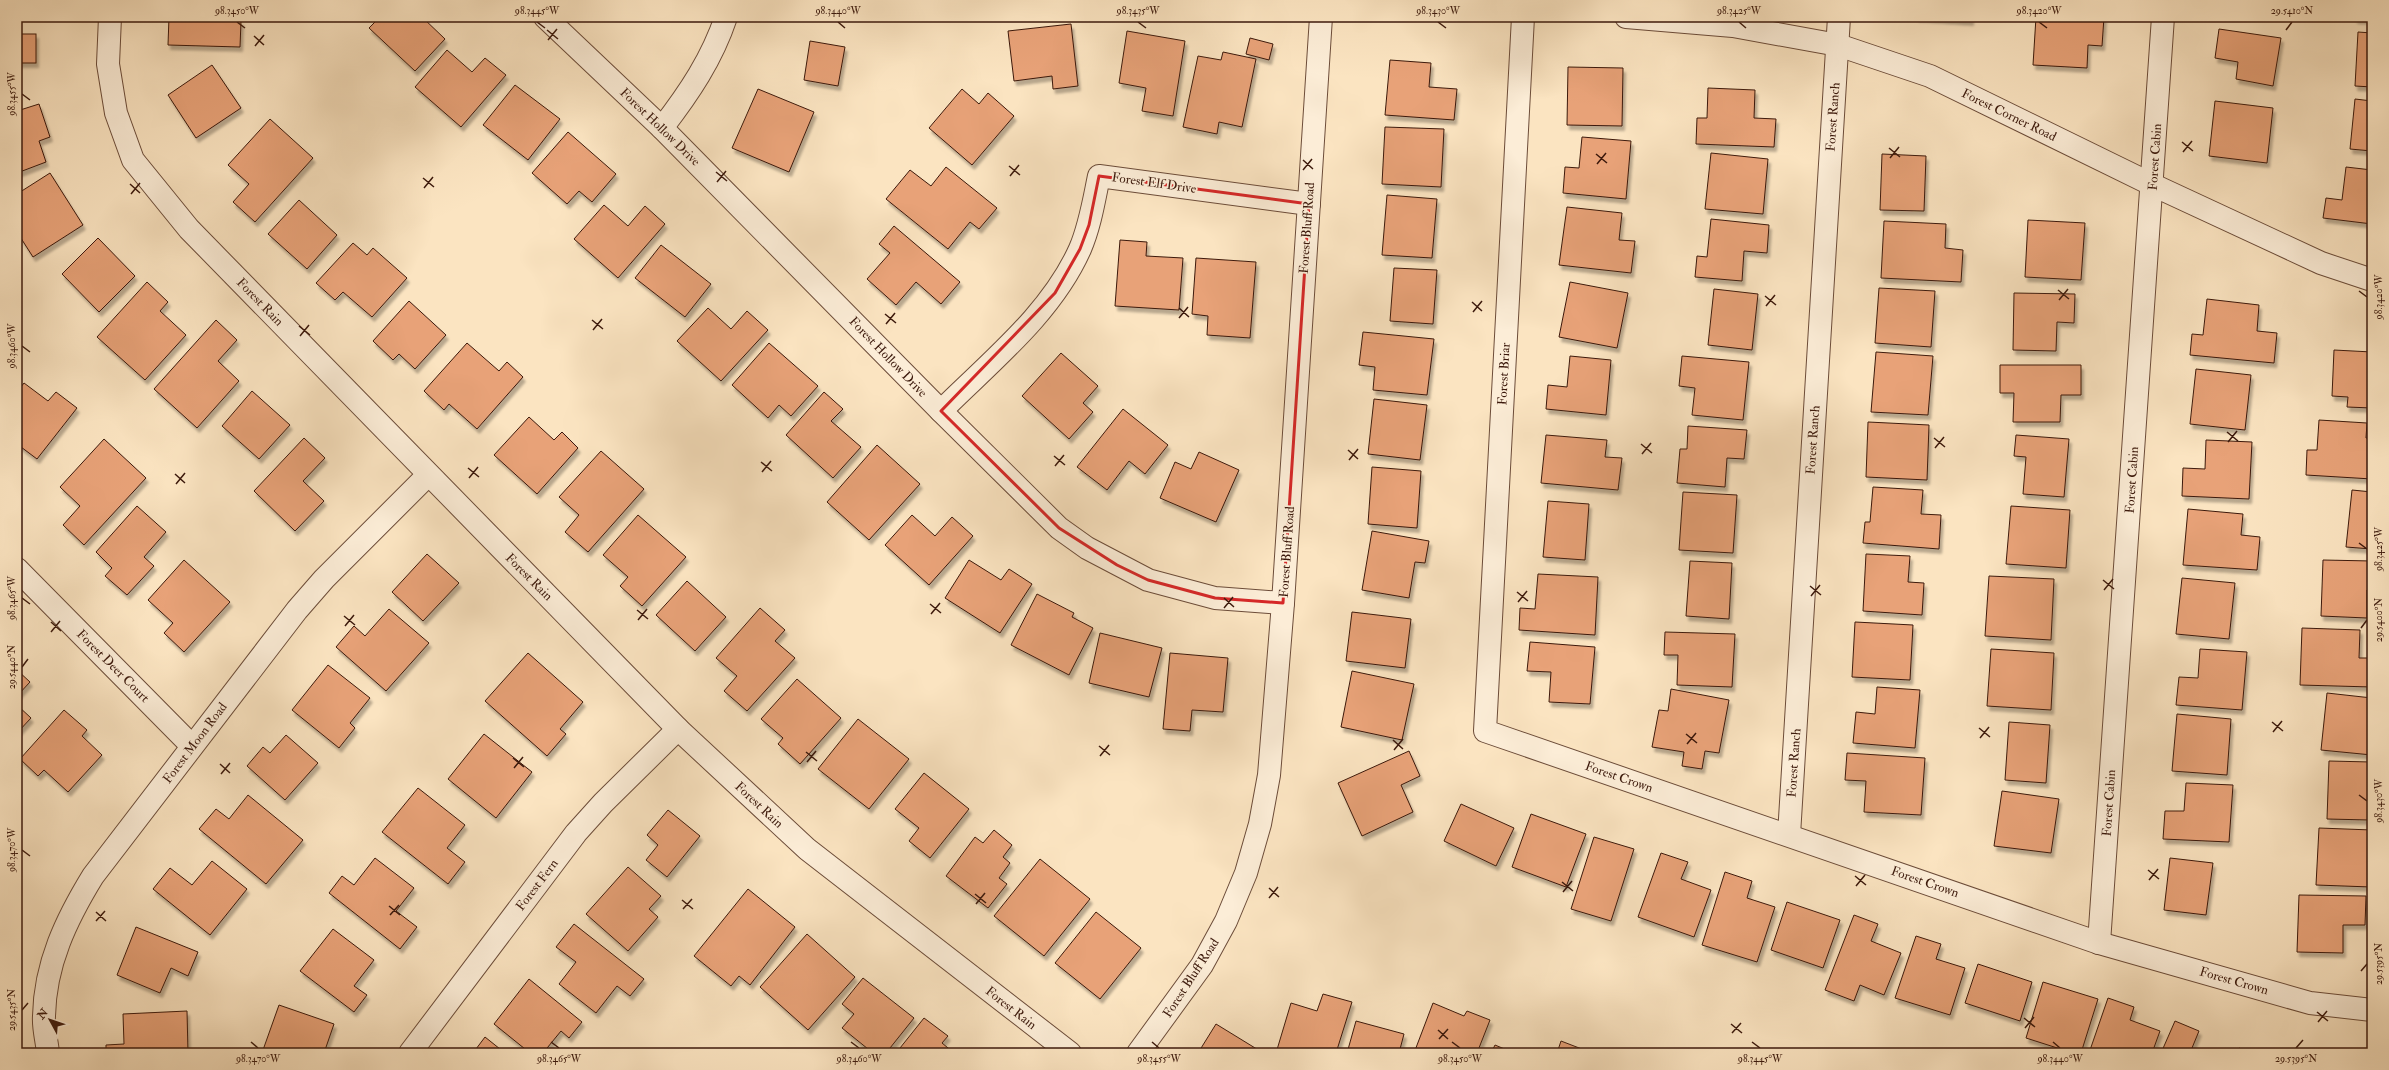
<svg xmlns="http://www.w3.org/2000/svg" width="2389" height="1070" font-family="'IM FELL Double Pica',serif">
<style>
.building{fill:#e8a278;stroke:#3c190c;filter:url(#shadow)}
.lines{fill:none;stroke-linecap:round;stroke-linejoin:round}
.minor-casing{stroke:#6c4c39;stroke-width:24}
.minor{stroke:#fcedd7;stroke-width:22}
.marked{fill:none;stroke:#d62828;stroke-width:3;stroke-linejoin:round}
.ticks{fill:none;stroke:#3c190c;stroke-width:1.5}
.labels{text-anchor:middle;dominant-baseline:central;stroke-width:3.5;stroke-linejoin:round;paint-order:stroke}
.street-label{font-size:13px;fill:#3c190c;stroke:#fcedd7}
.neatline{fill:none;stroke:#3c190c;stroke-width:1.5}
.ticks-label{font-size:10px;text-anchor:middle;fill:#3c190c}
</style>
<defs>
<filter id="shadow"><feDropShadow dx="2.5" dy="4.5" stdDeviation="1" flood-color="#0004"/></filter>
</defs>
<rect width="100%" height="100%" fill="#fbe4c1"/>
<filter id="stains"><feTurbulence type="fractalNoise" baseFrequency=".005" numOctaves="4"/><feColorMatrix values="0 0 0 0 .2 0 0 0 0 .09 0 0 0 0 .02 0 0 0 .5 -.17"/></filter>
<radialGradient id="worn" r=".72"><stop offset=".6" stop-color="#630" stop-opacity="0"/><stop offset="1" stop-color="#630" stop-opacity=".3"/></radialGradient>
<!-- building -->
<g class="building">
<polygon points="169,17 226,17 225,21 241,21 240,47 168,45"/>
<polygon points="380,17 422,17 445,39 415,71 369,28"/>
<polygon points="1916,17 1971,17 1971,21"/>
<polygon points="2036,17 2104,17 2102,46 2088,45 2087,68 2033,65"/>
<polygon points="2355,17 2372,17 2372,20 2355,19"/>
<polygon points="1071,24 1078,86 1053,89 1052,76 1014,81 1008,31"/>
<polygon points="2219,29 2281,38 2273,86 2236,79 2238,62 2215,58"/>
<polygon points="1127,31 1185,41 1173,116 1142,111 1146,88 1119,83"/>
<polygon points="2358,32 2372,33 2372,87 2355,86"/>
<rect x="17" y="34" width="19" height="29"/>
<polygon points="1250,38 1273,44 1269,60 1246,54"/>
<polygon points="810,41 845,47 838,86 804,80"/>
<polygon points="447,50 472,72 485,58 506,75 461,127 415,87"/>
<polygon points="1223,52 1256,59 1242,127 1219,122 1217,134 1183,127 1198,56 1221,60"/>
<polygon points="1390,60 1431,63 1429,87 1457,89 1454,120 1385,115"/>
<polygon points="212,65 241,108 196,138 168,95"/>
<polygon points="1568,67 1623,68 1622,126 1567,125"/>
<polygon points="515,85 560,119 528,160 483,125"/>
<polygon points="1708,88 1755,90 1754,118 1776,119 1774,147 1696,144 1697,118 1707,118"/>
<polygon points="758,89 814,112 789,172 732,148"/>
<polygon points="962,89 979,104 988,93 1014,116 972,165 929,128"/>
<polygon points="2355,99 2372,101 2372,151 2350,149"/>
<polygon points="2215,101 2273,108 2267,163 2209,156"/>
<polygon points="39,104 50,137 39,141 46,162 17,173 17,111"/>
<polygon points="270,119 313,158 255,222 233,202 249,184 228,165"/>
<polygon points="1385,127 1444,129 1441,187 1382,184"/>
<polygon points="568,132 616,174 592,202 579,191 567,204 532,173"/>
<polygon points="1582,137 1631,141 1626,199 1563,193 1565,167 1579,168"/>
<polygon points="1711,153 1768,159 1763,214 1705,209"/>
<polygon points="1882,154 1926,156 1924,211 1880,210"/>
<polygon points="946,167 997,208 979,229 970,222 948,249 886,199 910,170 931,186"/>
<polygon points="2346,167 2372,170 2372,224 2323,218 2326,198 2342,200"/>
<polygon points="50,173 83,225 33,257 17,232 17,194"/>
<polygon points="1387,195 1437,199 1432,258 1382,255"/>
<polygon points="299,200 337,235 307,269 268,234"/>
<polygon points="604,205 628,226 645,206 665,224 618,278 574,239"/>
<polygon points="1567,207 1622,213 1619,240 1635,241 1631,273 1559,265"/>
<polygon points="1711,219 1769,225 1767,253 1744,251 1742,281 1695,277 1697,256 1707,257"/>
<polygon points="2028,220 2085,223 2081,280 2025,277"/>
<polygon points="1884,221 1946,224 1945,248 1963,250 1961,282 1881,278"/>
<polygon points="894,226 960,282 941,304 916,282 896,305 867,279 890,253 879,244"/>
<polygon points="98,238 135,276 99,312 62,274"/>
<polygon points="1120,240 1147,242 1146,256 1183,258 1179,310 1115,306"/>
<polygon points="353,243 367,255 373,248 407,278 372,317 343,292 335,300 316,283"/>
<polygon points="661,245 711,284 685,317 635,278"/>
<polygon points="1196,258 1256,262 1250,338 1207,335 1208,316 1192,314"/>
<polygon points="1394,268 1437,270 1433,324 1390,321"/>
<polygon points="147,282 168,302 160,311 186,335 145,380 97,337"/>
<polygon points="1570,282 1628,293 1617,348 1559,337"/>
<polygon points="1879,288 1935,291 1931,347 1875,343"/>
<polygon points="1714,289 1758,294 1752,350 1708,345"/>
<polygon points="2014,293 2075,294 2074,323 2057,322 2056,351 2013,350"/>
<polygon points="2207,299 2259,305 2257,331 2277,333 2274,363 2190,355 2192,334 2203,335"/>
<polygon points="409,301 446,335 415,369 399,354 393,360 373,341"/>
<polygon points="708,308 731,329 747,311 768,330 721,381 677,341"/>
<polygon points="216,320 237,340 218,361 239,381 197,428 154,389"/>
<polygon points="1363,332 1434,339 1427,395 1373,390 1375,367 1359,365"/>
<polygon points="467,343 499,371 507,362 523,377 477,429 449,404 444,410 424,391"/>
<polygon points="769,343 818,386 791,416 779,405 768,418 732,385"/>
<polygon points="2334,350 2372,352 2372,408 2347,407 2348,397 2332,396"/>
<polygon points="1876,352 1933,356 1928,415 1871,412"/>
<polygon points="1061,353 1098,386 1083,403 1093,412 1069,439 1022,396"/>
<polygon points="1570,356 1611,360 1606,415 1546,409 1548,385 1567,387"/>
<polygon points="1682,356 1749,362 1743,420 1692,415 1695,388 1679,386"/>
<polygon points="2000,365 2081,365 2081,395 2061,395 2060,422 2013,422 2014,393 2000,393"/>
<polygon points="2196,369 2251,375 2245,430 2190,424"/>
<polygon points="24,383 48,401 56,392 77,408 37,459 17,444 17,392"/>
<polygon points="252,391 290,425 259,459 222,426"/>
<polygon points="824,392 843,409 831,421 861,447 833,478 786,435"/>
<polygon points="1374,399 1427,405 1420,460 1368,454"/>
<polygon points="1123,409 1168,445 1145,474 1129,461 1107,490 1077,467"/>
<polygon points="529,417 554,440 562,432 578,448 537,494 494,455"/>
<polygon points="2319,420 2367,423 2366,438 2372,438 2372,479 2306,475 2307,450 2317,450"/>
<polygon points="1868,422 1929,425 1927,480 1866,477"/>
<polygon points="1688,426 1747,430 1744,459 1727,458 1725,487 1677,483 1680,449 1687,449"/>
<polygon points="1546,435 1607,440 1605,457 1622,458 1618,490 1541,483"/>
<polygon points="2016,435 2069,439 2064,497 2023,494 2026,457 2014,456"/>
<polygon points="304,438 325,458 303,481 324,501 295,531 254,491"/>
<polygon points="104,439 146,478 84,545 63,525 80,506 60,487"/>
<polygon points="2206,440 2252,442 2249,499 2182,496 2183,468 2205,469"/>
<polygon points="877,445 920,484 869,540 827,502"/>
<polygon points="601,451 644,489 588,552 565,532 579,515 559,497"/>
<polygon points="1199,452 1239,470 1216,522 1160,498 1175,462 1191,469"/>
<polygon points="1372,467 1421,471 1417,528 1368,524"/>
<polygon points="1873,487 1923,490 1921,514 1941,515 1939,549 1863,543 1865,522 1870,522"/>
<polygon points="2352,490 2372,492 2372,549 2346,547"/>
<polygon points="1683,492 1737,495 1733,553 1679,550"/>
<polygon points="1548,501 1589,504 1585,560 1543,557"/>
<polygon points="137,506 166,532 144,557 154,566 127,595 105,576 112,568 96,552"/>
<polygon points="2011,506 2070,510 2066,568 2006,564"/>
<polygon points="2188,509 2243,514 2241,535 2260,537 2257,570 2183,565"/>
<polygon points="638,515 686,557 642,606 620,586 628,577 603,555"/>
<polygon points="912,515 935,536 952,517 973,536 929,585 885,545"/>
<polygon points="1372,531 1429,541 1425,563 1415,562 1409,598 1362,590"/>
<polygon points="427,554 459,583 423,621 392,592"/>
<polygon points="1866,554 1910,556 1908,582 1924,583 1922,615 1863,611"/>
<polygon points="184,560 230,602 184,652 164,633 173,623 148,600"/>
<polygon points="969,560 1001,580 1009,569 1032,584 1000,633 945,598"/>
<polygon points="2323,560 2372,561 2372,590 2367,590 2367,618 2321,616"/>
<polygon points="1690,561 1732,563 1729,619 1686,616"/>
<polygon points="1538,574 1598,577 1595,635 1519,630 1520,608 1535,609"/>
<polygon points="1989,576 2054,579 2051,640 1985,636"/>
<polygon points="2182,578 2235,583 2229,639 2176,634"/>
<polygon points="687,581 726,617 695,651 656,615"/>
<polygon points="1037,594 1074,613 1072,617 1093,628 1069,675 1011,645"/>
<polygon points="760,608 785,630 775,641 795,658 747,711 724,691 737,676 716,658"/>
<polygon points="389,609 429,643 386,691 336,647 354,626 365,636"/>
<polygon points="1352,612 1411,619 1405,668 1346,661"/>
<polygon points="1855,622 1913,625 1910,680 1852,677"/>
<polygon points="2302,628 2360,630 2359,658 2372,658 2372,687 2300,685"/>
<polygon points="1665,632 1735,634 1732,687 1677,685 1678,655 1664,655"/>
<polygon points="1100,633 1162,648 1149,697 1089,683"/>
<polygon points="1530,642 1595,647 1590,704 1549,702 1551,672 1527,671"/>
<polygon points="1991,649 2054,653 2051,710 1987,706"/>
<polygon points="2200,649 2247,652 2242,710 2176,705 2179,677 2198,678"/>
<polygon points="528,653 583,702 560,729 566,734 547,756 485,701"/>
<polygon points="1170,653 1228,658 1223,712 1192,710 1190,731 1163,729"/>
<polygon points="328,665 370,698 350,723 355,728 339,748 292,710"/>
<polygon points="17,670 30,682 17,696"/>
<polygon points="1352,671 1414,684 1402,740 1341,727"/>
<polygon points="797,679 841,718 800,764 778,744 783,738 761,719"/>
<polygon points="1877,687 1920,690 1915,748 1853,743 1856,712 1875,714"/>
<polygon points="1671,689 1729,700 1719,753 1705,751 1702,769 1682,766 1684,752 1652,747 1659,710 1668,711"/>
<polygon points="2327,693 2372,698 2372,755 2321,750"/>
<polygon points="17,705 31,718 17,733"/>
<polygon points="64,710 87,730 82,736 102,755 68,792 44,770 38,776 20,759"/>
<polygon points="2177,714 2231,719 2227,775 2172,771"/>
<polygon points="858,719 909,759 869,809 818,769"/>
<polygon points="2009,722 2050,725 2046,783 2005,780"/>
<polygon points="484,734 532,772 496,818 448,779"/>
<polygon points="286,735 318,763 285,800 247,766 263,747 270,753"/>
<polygon points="1409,751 1420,776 1401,785 1413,812 1362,836 1338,783"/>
<polygon points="1847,753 1925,758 1921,815 1864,812 1866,781 1845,780"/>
<polygon points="2329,761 2371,762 2370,820 2327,819"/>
<polygon points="924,773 969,809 930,858 909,841 919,828 895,809"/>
<polygon points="2186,783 2233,785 2229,842 2163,839 2165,811 2184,811"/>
<polygon points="418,788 465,825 447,848 465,862 448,884 382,832"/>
<polygon points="2002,791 2059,799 2051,853 1994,846"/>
<polygon points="248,795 303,840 266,884 199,829 216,809 229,819"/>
<polygon points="1461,804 1514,828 1496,866 1444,841"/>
<polygon points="668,810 700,836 667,877 646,860 658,845 647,835"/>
<polygon points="1531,814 1586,834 1566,887 1512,867"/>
<polygon points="2319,828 2372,830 2371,887 2316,885"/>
<polygon points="994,830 1012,845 1003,857 1010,863 999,878 1007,884 988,908 946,876 975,837 983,843"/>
<polygon points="1594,837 1634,849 1611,921 1571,909"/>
<polygon points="1661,853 1688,862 1681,879 1711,890 1694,937 1638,917"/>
<polygon points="375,858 414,888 396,911 417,927 400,949 329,893 342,876 354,885"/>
<polygon points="2170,858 2213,863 2206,915 2164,910"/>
<polygon points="1040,859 1090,899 1044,956 994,916"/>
<polygon points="212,861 247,889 210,935 153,889 170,868 192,885"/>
<polygon points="628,867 661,896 649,909 658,917 628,951 586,914"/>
<polygon points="1725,872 1752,881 1747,898 1775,907 1757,962 1702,945"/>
<polygon points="748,889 795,927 750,985 739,976 731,986 694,956"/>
<polygon points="2299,895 2366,896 2365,925 2343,925 2343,953 2297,952"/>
<polygon points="1787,902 1840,920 1823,968 1771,950"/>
<polygon points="1096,912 1141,948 1100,999 1055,963"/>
<polygon points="1854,915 1878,924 1871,941 1901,953 1884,995 1860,985 1854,1001 1825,990"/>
<polygon points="574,924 644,979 630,996 617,986 596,1013 559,984 576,962 556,947"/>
<polygon points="136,927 198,952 188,976 171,968 160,993 117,975"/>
<polygon points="333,929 374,960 354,986 367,995 354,1012 300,971"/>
<polygon points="807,934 855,977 808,1030 760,987"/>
<polygon points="1916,936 1941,944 1936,959 1965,968 1950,1015 1895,998"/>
<polygon points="1978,964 2032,982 2020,1021 1965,1003"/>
<polygon points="863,978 914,1018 886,1053 873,1053 842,1028 854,1014 842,1004"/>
<polygon points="529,979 582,1022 569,1038 561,1031 543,1053 530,1053 494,1024"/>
<polygon points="2043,982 2098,999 2081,1053 2073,1053 2026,1038"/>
<polygon points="1323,994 1352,1002 1336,1053 1276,1053 1291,1003 1317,1011"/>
<polygon points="2108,998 2134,1007 2130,1020 2160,1031 2152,1053 2089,1053"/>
<polygon points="1433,1003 1464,1016 1467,1011 1490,1020 1477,1053 1414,1053"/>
<polygon points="279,1005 334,1024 324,1053 271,1053 263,1050"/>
<polygon points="187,1011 188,1053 106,1053 106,1045 124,1044 123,1014"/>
<polygon points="924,1018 948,1036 942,1043 954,1053 896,1053"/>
<polygon points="1356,1021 1404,1034 1399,1053 1347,1053"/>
<polygon points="2175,1021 2199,1031 2192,1048 2203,1053 2161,1053"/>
<polygon points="1216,1024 1260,1051 1259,1053 1198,1053"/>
<polygon points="485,1037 505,1053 473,1053"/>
<polygon points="1561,1041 1587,1051 1586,1053 1557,1053"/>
<polygon points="1495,1045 1514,1053 1491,1053"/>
<polygon points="2239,1048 2250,1053 2237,1053"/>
</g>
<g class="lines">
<!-- minor casing -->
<g class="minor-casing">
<g id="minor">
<polyline points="110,17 108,64 116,113 133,160 189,229 678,729 807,849 1070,1053"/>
<polyline points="545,17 662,128 941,411 1059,528 1087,548 1148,580 1215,598 1283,603"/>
<polyline points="1523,17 1485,731 2099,943 2310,1003 2372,1010"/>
<polyline points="1626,17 1733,26 1838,45 1930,76 2153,185 2321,263 2372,280"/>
<path d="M662,128c27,-35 50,-69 64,-111"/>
<path d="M941,411c49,-49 110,-97 139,-162 10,-23 14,-49 19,-73l210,28"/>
<polyline points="17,569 192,746"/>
<polyline points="1789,835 1839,17"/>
<polyline points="2099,943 2163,17"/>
<path d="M48,1053c-1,-12 -5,-25 -4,-37 1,-52 22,-96 49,-140l204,-266 27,-31 104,-104"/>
<polyline points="410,1053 576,833 603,803 678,729"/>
<polyline points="1138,1053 1202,965 1226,921 1246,873 1260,824 1269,775 1283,603 1321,17"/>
</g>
</g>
<!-- minor -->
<use href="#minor" class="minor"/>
</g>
<!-- marked area -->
<path class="marked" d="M1099,176l210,28 -26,399 -68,-5 -67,-18 -31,-15 -58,-37 -118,-117 114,-118 25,-44 9,-24z"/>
<!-- ticks -->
<path class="ticks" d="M237,22l8,6M537,22l8,6M838,22l7,6M1138,22l8,6M1438,22l8,6M1739,22l7,6M2039,22l8,6M547,30l11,9M2286,30l6,-8M254,36l10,9M548,40l9,-11M255,46l9,-11M22,94l8,6M2182,142l11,9M1889,148l11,9M2183,152l9,-11M1596,154l11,9M1890,158l9,-11M1303,160l10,9M1597,164l9,-11M1009,166l11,9M1303,170l9,-11M716,172l11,9M1010,176l9,-11M423,178l11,9M717,182l9,-11M130,184l10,9M424,188l9,-11M131,194l9,-11M2058,290l11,9M2359,291l8,6M1765,296l11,9M2059,300l9,-11M1472,302l10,9M1766,306l9,-11M1179,308l10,9M1473,312l9,-11M885,314l11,9M1179,318l9,-11M592,320l11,9M886,324l9,-11M299,326l11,9M593,330l9,-11M300,336l9,-11M22,346l8,6M2227,432l11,9M1934,438l11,9M2228,442l9,-11M1641,444l11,9M1935,448l9,-11M1348,450l10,9M1642,454l9,-11M1054,456l11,9M1349,460l9,-11M761,462l11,9M1055,466l9,-11M468,468l11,9M762,472l9,-11M175,474l10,9M469,478l9,-11M176,484l9,-11M2359,543l8,6M2103,580l11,9M1810,586l11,9M2104,590l9,-11M1517,592l11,9M1811,596l9,-11M22,598l8,6M1224,598l10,9M1518,602l9,-11M930,604l11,9M1224,608l9,-11M637,610l11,9M931,614l9,-11M344,616l11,9M638,620l9,-11M51,622l10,9M345,626l9,-11M2361,628l6,-8M51,632l9,-11M22,667l6,-8M2272,722l11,9M1979,728l11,9M2273,732l9,-11M1686,734l11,9M1980,738l9,-11M1393,740l10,9M1687,744l9,-11M1099,746l11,9M1394,750l9,-11M806,752l11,9M1100,756l9,-11M513,758l11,9M807,762l9,-11M220,764l10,9M514,768l9,-11M221,774l9,-11M2359,795l8,6M22,850l8,6M2148,870l11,9M1855,876l11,9M2149,880l9,-11M1562,882l11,9M1856,886l9,-11M1269,888l10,9M1563,892l9,-11M975,894l11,9M1269,898l9,-11M682,900l11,9M976,904l9,-11M389,906l11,9M683,909l9,-10M96,912l10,9M390,915l9,-10M96,921l9,-10M2361,971l6,-7M22,1010l6,-7M2317,1012l11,9M2024,1018l11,9M2318,1022l9,-11M1731,1024l11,9M2025,1028l9,-11M1438,1030l10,9M1732,1033l9,-10M1439,1039l9,-10M251,1042l7,6M551,1042l8,6M851,1042l8,6M1152,1042l7,6M1452,1042l8,6M1752,1042l8,6M2053,1042l7,6M2296,1048l7,-8"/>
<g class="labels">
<!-- street labels -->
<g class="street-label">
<text transform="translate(2009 115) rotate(26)">Forest Corner Road</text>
<text transform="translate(1833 117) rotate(-86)">Forest Ranch</text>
<text transform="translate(660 127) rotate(44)">Forest Hollow Drive</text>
<text transform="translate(2155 157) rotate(-86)">Forest Cabin</text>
<text transform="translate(1154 183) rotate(8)">Forest Elf Drive</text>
<text transform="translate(1307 228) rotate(-86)">Forest Bluff Road</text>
<text transform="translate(260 302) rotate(46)">Forest Rain</text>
<text transform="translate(888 357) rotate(46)">Forest Hollow Drive</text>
<text transform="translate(1504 374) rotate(-87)">Forest Briar</text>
<text transform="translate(1813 440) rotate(-86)">Forest Ranch</text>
<text transform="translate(2132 480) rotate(-86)">Forest Cabin</text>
<text transform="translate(1287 552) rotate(-86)">Forest Bluff Road</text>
<text transform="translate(529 577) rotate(45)">Forest Rain</text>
<text transform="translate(113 666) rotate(45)">Forest Deer Court</text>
<text transform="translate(195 743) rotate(-53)">Forest Moon Road</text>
<text transform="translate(1794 763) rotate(-86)">Forest Ranch</text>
<text transform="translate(1619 777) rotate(19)">Forest Crown</text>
<text transform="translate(2109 803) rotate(-86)">Forest Cabin</text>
<text transform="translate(759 805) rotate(43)">Forest Rain</text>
<text transform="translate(1925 882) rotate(19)">Forest Crown</text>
<text transform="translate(537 885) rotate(-53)">Forest Fern</text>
<text transform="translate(1191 978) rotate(-57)">Forest Bluff Road</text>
<text transform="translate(2234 981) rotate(16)">Forest Crown</text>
<text transform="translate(1011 1008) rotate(38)">Forest Rain</text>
</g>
</g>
<!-- margin -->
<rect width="2389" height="1070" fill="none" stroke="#fbe4c1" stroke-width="44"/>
<!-- north arrow -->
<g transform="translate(50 1020) rotate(310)" stroke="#fcedd7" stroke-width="3" paint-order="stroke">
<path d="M0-3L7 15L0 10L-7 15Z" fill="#3c190c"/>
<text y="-6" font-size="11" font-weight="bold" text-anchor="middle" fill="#3c190c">N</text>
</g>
<rect x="22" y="22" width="2345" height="1026" class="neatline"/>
<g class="ticks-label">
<text x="237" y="14">98.3450°W</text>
<text x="537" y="14">98.3445°W</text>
<text x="838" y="14">98.3440°W</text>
<text x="1138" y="14">98.3435°W</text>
<text x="1438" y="14">98.3430°W</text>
<text x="1739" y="14">98.3425°W</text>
<text x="2039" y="14">98.3420°W</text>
<text x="2292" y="14">29.5410°N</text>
<text transform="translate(11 94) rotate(-90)" y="4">98.3455°W</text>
<text transform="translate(2378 297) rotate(-90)" y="4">98.3420°W</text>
<text transform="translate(11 346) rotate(-90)" y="4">98.3460°W</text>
<text transform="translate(2378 549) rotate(-90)" y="4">98.3425°W</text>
<text transform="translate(11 598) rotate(-90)" y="4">98.3465°W</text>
<text transform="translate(2378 620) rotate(-90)" y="4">29.5400°N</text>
<text transform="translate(11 667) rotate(-90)" y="4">29.5440°N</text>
<text transform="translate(2378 801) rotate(-90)" y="4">98.3430°W</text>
<text transform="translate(11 850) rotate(-90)" y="4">98.3470°W</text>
<text transform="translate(2378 964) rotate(-90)" y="4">29.5395°N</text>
<text transform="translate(11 1010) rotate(-90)" y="4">29.5435°N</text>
<text x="258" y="1062">98.3470°W</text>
<text x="559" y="1062">98.3465°W</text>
<text x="859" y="1062">98.3460°W</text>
<text x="1159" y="1062">98.3455°W</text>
<text x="1460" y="1062">98.3450°W</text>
<text x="1760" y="1062">98.3445°W</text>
<text x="2060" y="1062">98.3440°W</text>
<text x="2296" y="1062">29.5395°N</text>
</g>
<rect width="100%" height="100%" filter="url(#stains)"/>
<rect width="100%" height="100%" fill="url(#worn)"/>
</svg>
